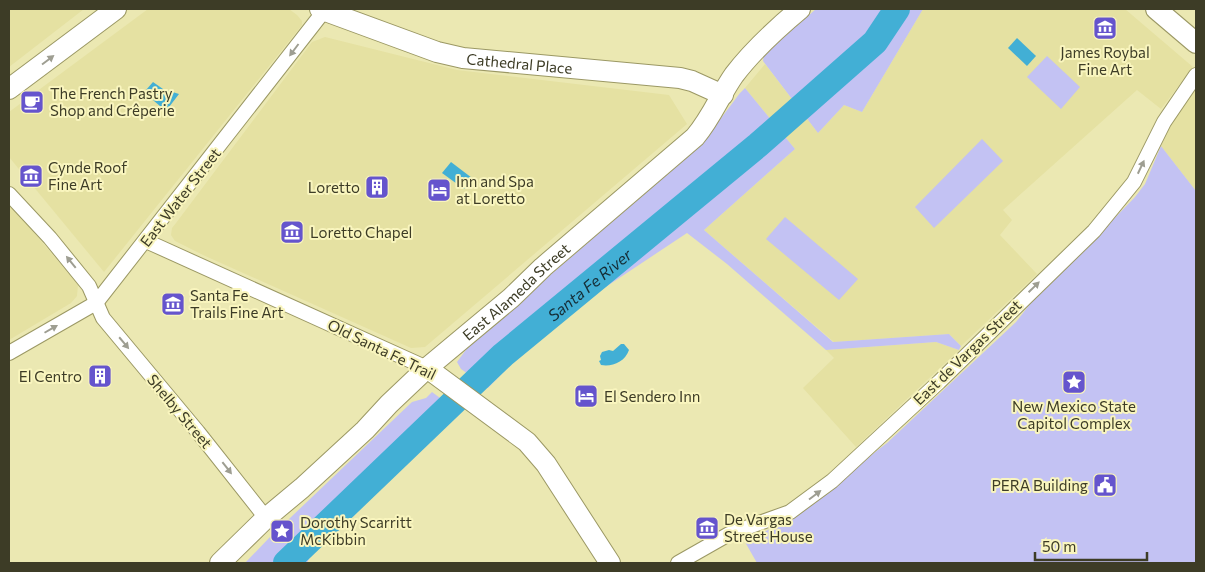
<svg xmlns="http://www.w3.org/2000/svg" width="1205" height="572" font-family="Commissioner,sans-serif">
<style>
.built{fill:#e5e1a2}
.green{fill:#c3c2f3}
.water{fill:#42afd5}
.lines{fill:none;stroke-linecap:round;stroke-linejoin:round}
.river{stroke:#42afd5;stroke-width:26}
.street-casing{stroke:#9b9864;stroke-width:16}
.secondary-casing{stroke:#9b9864;stroke-width:22}
.street{stroke:#fff;stroke-width:14}
.secondary{stroke:#fff;stroke-width:20}
.oneway{fill:#9e9e92}
.labels{text-anchor:middle;dominant-baseline:central;stroke-width:4;stroke-linejoin:round;paint-order:stroke}
.poi-label{font-size:15px;fill:#3d3c26;stroke:#f9f5be;text-anchor:start}
.street-label{font-size:15px;fill:#3d3c26;stroke:#f9f5be}
.water-label{font-size:16px;font-style:italic;fill:#152d36;stroke:#f9f5be}
</style>
<rect width="100%" height="100%" fill="#ebe8b2"/>
<!-- built -->
<g class="built">
<polygon points="9,9 84,9 9,67"/>
<polygon points="148,9 289,9 297,15 302,21 302,25 104,272 9,157 9,112"/>
<polygon points="923,9 1125,9 1193,67 1161,109 1137,90 1003,210 1012,220 1000,235 1037,274 961,346 949,334 834,342 704,230 795,149 745,88 765,64 818,133 844,105 862,112"/>
<polygon points="325,37 457,70 669,95 687,124 425,347 411,348 203,255 175,241 171,235 172,228 176,223 312,42"/>
<polygon points="1196,85 1196,191 1161,146 1170,125"/>
<polygon points="9,203 78,285 77,296 71,303 9,340"/>
<polygon points="936,342 959,350 856,447 803,388 834,358 826,350"/>
</g>
<!-- green -->
<g class="green">
<polygon points="816,9 923,9 862,112 844,105 818,133 763,61 764,54"/>
<polygon points="1047,56 1080,87 1061,109 1027,77"/>
<polygon points="745,88 795,149 704,230 833,342 949,334 961,346 959,350 936,342 826,350 727,264 687,233 550,324 488,388 461,369 457,362 471,343 700,146 740,93"/>
<polygon points="982,139 1003,161 934,228 915,207"/>
<path d="M1161,146l35,45v372h-439l-12,-21c24,-13 49,-24 71,-40 25,-18 46,-41 71,-59l129,-121 28,-36 33,-29 58,-60 10,-13z"/>
<polygon points="785,217 858,279 839,300 766,239"/>
<polygon points="432,392 459,412 317,541 307,563 245,563 269,538 412,402 426,398"/>
</g>
<!-- water -->
<g class="water">
<polygon points="1017,38 1036,56 1027,66 1008,48"/>
<polygon points="153,82 163,89 179,94 166,111 154,101 146,90"/>
<polygon points="451,162 472,178 464,189 442,173"/>
<path d="M621,344h3l5,6c-4,12 -17,17 -28,15l-2,-4 2,-1 -1,-4 2,-4 7,-2 4,1z"/>
</g>
<g class="lines">
<!-- river -->
<path class="river" id="s1" d="M286,563l217,-208 255,-210 117,-103 22,-33"/>
<!-- street casing -->
<g class="street-casing">
<g id="street">
<polyline points="9,194 50,238 89,286 103,318 198,432 266,518"/>
<polyline points="146,241 427,368"/>
<polyline points="9,353 96,303 324,11"/>
<polyline points="678,563 729,534 790,512 832,481 939,382 1094,231 1134,182 1164,122 1196,75"/>
</g>
</g>
<!-- secondary casing -->
<g class="secondary-casing">
<g id="secondary">
<path id="s2" d="M320,9l117,43 26,6 217,20 12,3 31,14"/>
<polyline points="1156,9 1196,43"/>
<polyline points="9,89 116,9"/>
<polyline points="427,368 527,442 546,464 610,563"/>
<path id="s3" d="M220,563l46,-45 36,-30 63,-58 24,-26 38,-36 84,-70 32,-31 152,-130c17,-20 25,-42 39,-62 19,-25 42,-46 66,-66"/>
</g>
</g>
<!-- street -->
<use href="#street" class="street"/>
<!-- secondary -->
<use href="#secondary" class="secondary"/>
</g>
<!-- one-way arrows -->
<defs><path id="oneway-solid" d="M-6-.8H1V-3.2L6.5 0L1 3.2V.8H-6Z" transform="scale(1.25)"/></defs>
<g class="oneway">
<use href="#oneway-solid" transform="translate(294 50) rotate(127)"/>
<use href="#oneway-solid" transform="translate(48 60) rotate(-37)"/>
<use href="#oneway-solid" transform="translate(1141 167) rotate(-65)"/>
<use href="#oneway-solid" transform="translate(71 262) rotate(-129)"/>
<use href="#oneway-solid" transform="translate(1034 287) rotate(-44)"/>
<use href="#oneway-solid" transform="translate(51 329) rotate(-30)"/>
<use href="#oneway-solid" transform="translate(124 343) rotate(50)"/>
<use href="#oneway-solid" transform="translate(227 468) rotate(52)"/>
<use href="#oneway-solid" transform="translate(815 495) rotate(-37)"/>
</g>
<!-- icons -->
<defs>
<g id="museum-square" transform="scale(1.25)"><rect x="-9" y="-9" width="18" height="18" rx="4" fill="#6554cd" stroke="#f9f5be"/><path d="M0-6L6-3V-2H-6V-3ZM-5-1h2V3h-2ZM-1-1h2V3h-2ZM3-1h2V3H3ZM-6 4H6V6H-6Z" fill="#fff"/></g>
<g id="cafe-square" transform="scale(1.25)"><rect x="-9" y="-9" width="18" height="18" rx="4" fill="#6554cd" stroke="#f9f5be"/><path d="M-5.5-4.5H6V0H3Q3 3.5 0 3.5H-2.5Q-5.5 3.5-5.5 0ZM3-3.2v2h1.7v-2ZM-6 4.5H4V6H-6Z" fill="#fff"/></g>
<g id="building-square" transform="scale(1.25)"><rect x="-9" y="-9" width="18" height="18" rx="4" fill="#6554cd" stroke="#f9f5be"/><path d="M-4-6H4V6H1V3H-1V6H-4ZM-2.5-4.3h1.7v1.8h-1.7ZM.8-4.3h1.7v1.8H.8ZM-2.5-1h1.7V.8h-1.7ZM.8-1h1.7V.8H.8Z" fill="#fff"/></g>
<g id="hotel-square" transform="scale(1.25)"><rect x="-9" y="-9" width="18" height="18" rx="4" fill="#6554cd" stroke="#f9f5be"/><path d="M-6-4.5h1.5V1H6V5H4.5V3h-9V5H-6ZM-4 0a1.8 1.8 0 1 1 3.6 0ZM.5 0V-2.5h3Q6-2.5 6 0Z" fill="#fff"/></g>
<g id="sight-square" transform="scale(1.25)"><rect x="-9" y="-9" width="18" height="18" rx="4" fill="#6554cd" stroke="#f9f5be"/><path d="M0-6L1.8-2.2L6-1.7L2.9 1.2L3.7 5.4L0 3.3L-3.7 5.4L-2.9 1.2L-6-1.7L-1.8-2.2Z" fill="#fff"/></g>
<g id="civic-square" transform="scale(1.25)"><rect x="-9" y="-9" width="18" height="18" rx="4" fill="#6554cd" stroke="#f9f5be"/><path d="M-.6-6.5H3V-4.5H.6V-3L4-1V1h2V6H-6V1h2V-1L-.6-3ZM-1.2 2.5V6h2.4V2.5Z" fill="#fff"/></g>
</defs>
<g fill-rule="evenodd">
<use href="#museum-square" x="1105" y="28"/>
<use href="#cafe-square" x="32" y="102"/>
<use href="#museum-square" x="31" y="176"/>
<use href="#building-square" x="377" y="187"/>
<use href="#hotel-square" x="439" y="190"/>
<use href="#museum-square" x="292" y="232"/>
<use href="#museum-square" x="173" y="304"/>
<use href="#building-square" x="100" y="376"/>
<use href="#sight-square" x="1074" y="382"/>
<use href="#hotel-square" x="586" y="396"/>
<use href="#civic-square" x="1105" y="485"/>
<use href="#museum-square" x="707" y="528"/>
<use href="#sight-square" x="282" y="531"/>
</g>
<g class="labels">
<!-- poi labels -->
<g class="poi-label">
<text x="1105" y="52" text-anchor="middle">James Roybal<tspan x="1105" dy="17">Fine Art</tspan></text>
<text x="50" y="93">The French Pastry<tspan x="50" dy="17">Shop and Crêperie</tspan></text>
<text x="48" y="167">Cynde Roof<tspan x="48" dy="17">Fine Art</tspan></text>
<text x="456" y="181">Inn and Spa<tspan x="456" dy="17">at Loretto</tspan></text>
<text x="360" y="187" text-anchor="end">Loretto</text>
<text x="310" y="232">Loretto Chapel</text>
<text x="190" y="295">Santa Fe<tspan x="190" dy="17">Trails Fine Art</tspan></text>
<text x="82" y="376" text-anchor="end">El Centro</text>
<text x="604" y="396">El Sendero Inn</text>
<text x="1074" y="406" text-anchor="middle">New Mexico State<tspan x="1074" dy="17">Capitol Complex</tspan></text>
<text x="1088" y="485" text-anchor="end">PERA Building</text>
<text x="724" y="519">De Vargas<tspan x="724" dy="17">Street House</tspan></text>
<text x="300" y="522">Dorothy Scarritt<tspan x="300" dy="17">McKibbin</tspan></text>
</g>
<!-- street labels -->
<g class="street-label">
<text stroke="none"><textPath href="#s2" startOffset="208">Cathedral Place</textPath></text>
<text transform="translate(180 197) rotate(-52)">East Water Street</text>
<text stroke="none"><textPath href="#s3" startOffset="402">East Alameda Street</textPath></text>
<text transform="translate(382 349) rotate(26)">Old Santa Fe Trail</text>
<text transform="translate(967 352) rotate(-44)">East de Vargas Street</text>
<text transform="translate(180 411) rotate(50)">Shelby Street</text>
</g>
<!-- water labels -->
<g class="water-label">
<text stroke="none"><textPath href="#s1" startOffset="412">Santa Fe River</textPath></text>
</g>
</g>
<!-- border -->
<rect width="1205" height="572" fill="none" stroke="#3d3c26" stroke-width="20"/>
<!-- scale -->
<path d="M1035 552v8h112v-8" fill="none" stroke="#3d3c26" stroke-width="2.5"/>
<text x="1042" y="552" font-size="15" fill="#3d3c26" stroke="#f9f5be" stroke-width="4" paint-order="stroke">50 m</text>
</svg>
